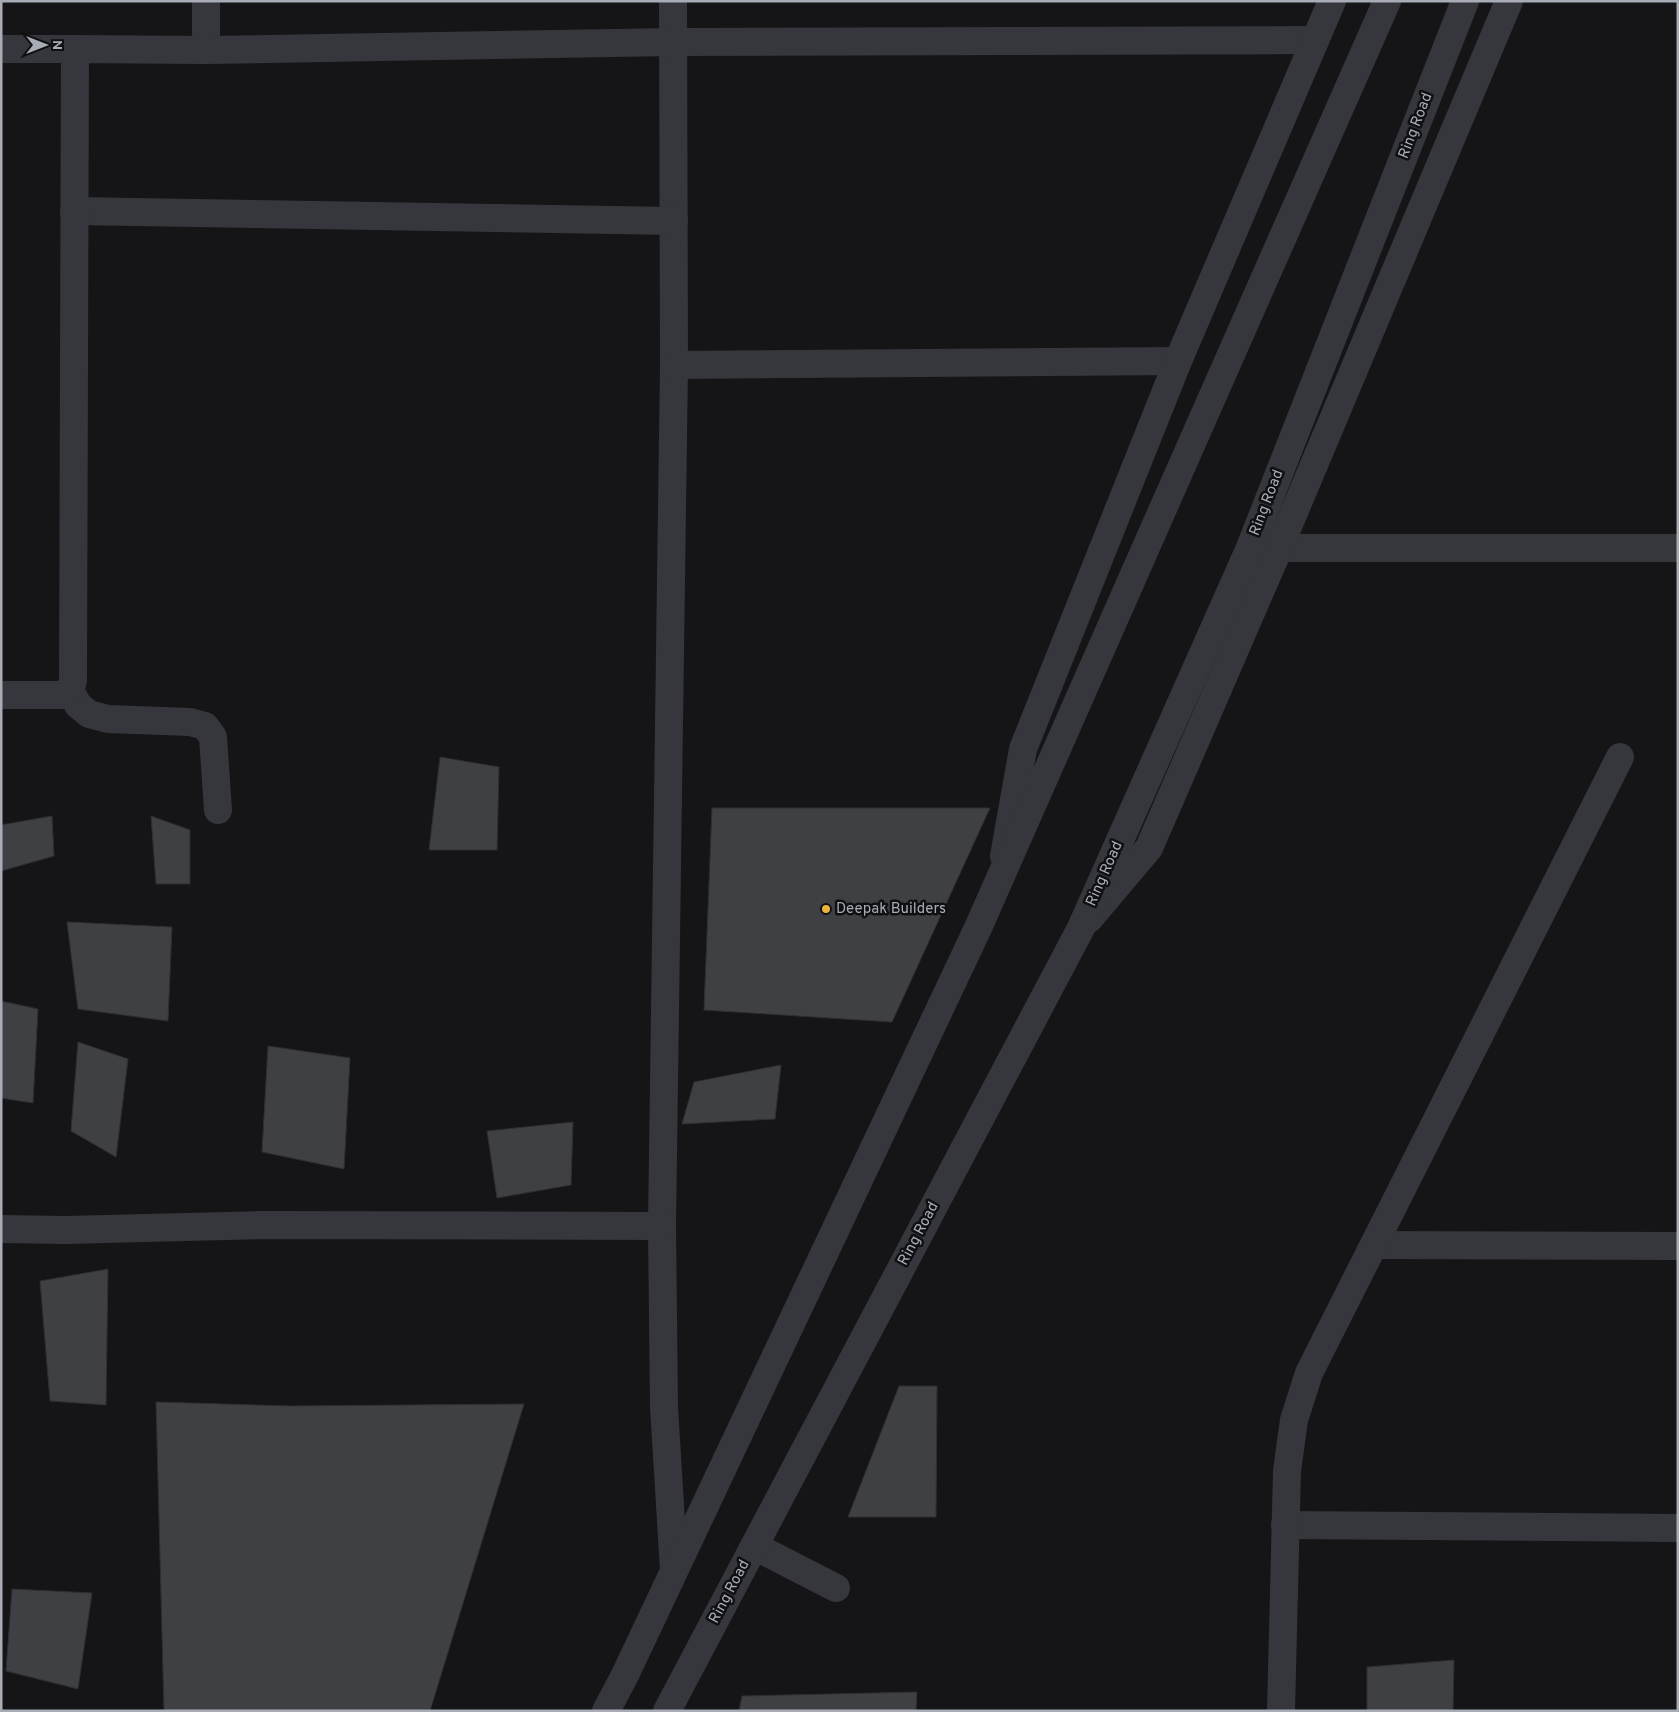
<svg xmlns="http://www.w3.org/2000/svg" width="1679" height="1712" font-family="Overpass,sans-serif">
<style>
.building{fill:#3f4044;stroke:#2f2f33}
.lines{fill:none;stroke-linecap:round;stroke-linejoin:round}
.minor{stroke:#36373c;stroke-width:28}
.tertiary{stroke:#36373c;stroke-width:28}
.poi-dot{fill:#e9b53b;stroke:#101012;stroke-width:2}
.labels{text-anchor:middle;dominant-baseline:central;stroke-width:5;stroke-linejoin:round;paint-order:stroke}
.street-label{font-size:15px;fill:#a8acb6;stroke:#101012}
.poi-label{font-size:15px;fill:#a8acb6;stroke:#101012;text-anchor:start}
</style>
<rect width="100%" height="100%" fill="#151517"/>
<!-- building -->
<g class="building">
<polygon points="440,757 499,767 497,850 429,850"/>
<polygon points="712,808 990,808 892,1022 704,1010"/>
<polygon points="52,816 54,856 1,871 1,825"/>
<polygon points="151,816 190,830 190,884 156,884"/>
<polygon points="67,922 172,927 168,1021 78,1009"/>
<polygon points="1,1001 38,1009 33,1103 1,1098"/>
<polygon points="78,1042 128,1059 116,1157 71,1131"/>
<polygon points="268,1046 350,1058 344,1169 262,1152"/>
<polygon points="781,1065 775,1119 682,1124 694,1082"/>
<polygon points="573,1122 571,1185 497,1198 487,1131"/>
<polygon points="108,1269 106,1405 50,1401 40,1281"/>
<polygon points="899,1386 937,1386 936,1517 848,1517"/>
<polygon points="156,1402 291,1406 524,1404 430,1711 164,1711"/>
<polygon points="12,1589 92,1593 78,1689 6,1671"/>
<polygon points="1454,1660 1453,1711 1367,1711 1367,1667"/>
<polygon points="917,1692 916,1711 739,1711 742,1696"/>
</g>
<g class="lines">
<!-- minor -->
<g class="minor">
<polyline points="673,1 674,365 662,1226 664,1407 674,1570"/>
<polyline points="1,49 75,49"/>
<polyline points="206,50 206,1"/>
<polyline points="74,211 674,221"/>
<polyline points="674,365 1178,361"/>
<polyline points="1279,548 1678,548"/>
<polyline points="70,690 78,705 89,714 108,719 190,722 205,726 213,737 218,810"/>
<polyline points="1,695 62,695 70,690 73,681 75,49 206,50 674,42 1315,40"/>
<polyline points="1004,856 1023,749 1178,361 1332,1"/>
<polyline points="1089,919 1149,848 1279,548 1509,1"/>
<polyline points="1,1229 65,1230 263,1225 662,1226"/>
<polyline points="1374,1245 1678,1246"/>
<polyline points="1285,1525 1678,1528"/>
<polyline points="754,1546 836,1588"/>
<polyline points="1281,1711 1287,1471 1294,1420 1309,1373 1620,757"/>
</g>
<!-- tertiary -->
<g class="tertiary">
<polyline points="606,1711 625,1675 978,928 1387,1"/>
<polyline points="667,1711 1081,928 1249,550 1465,1"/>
</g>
</g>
<!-- markers -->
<circle class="poi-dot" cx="826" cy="909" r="5"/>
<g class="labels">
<!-- street labels -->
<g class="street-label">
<text transform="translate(1416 126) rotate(-69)">Ring Road</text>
<text transform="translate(1267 503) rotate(-69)">Ring Road</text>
<text transform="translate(1105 874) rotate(-66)">Ring Road</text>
<text transform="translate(919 1234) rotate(-62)">Ring Road</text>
<text transform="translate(730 1592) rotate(-62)">Ring Road</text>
</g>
<!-- poi labels -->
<g class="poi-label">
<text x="836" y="909">Deepak Builders</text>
</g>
</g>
<!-- border -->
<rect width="1679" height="1712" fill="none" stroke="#a8acb6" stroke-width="5"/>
<!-- north arrow -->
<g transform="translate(45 45) rotate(90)" stroke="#101012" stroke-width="4" paint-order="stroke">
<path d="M0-4L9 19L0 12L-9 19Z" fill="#a8acb6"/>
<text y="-8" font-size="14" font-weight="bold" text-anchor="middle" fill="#a8acb6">N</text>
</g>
</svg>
